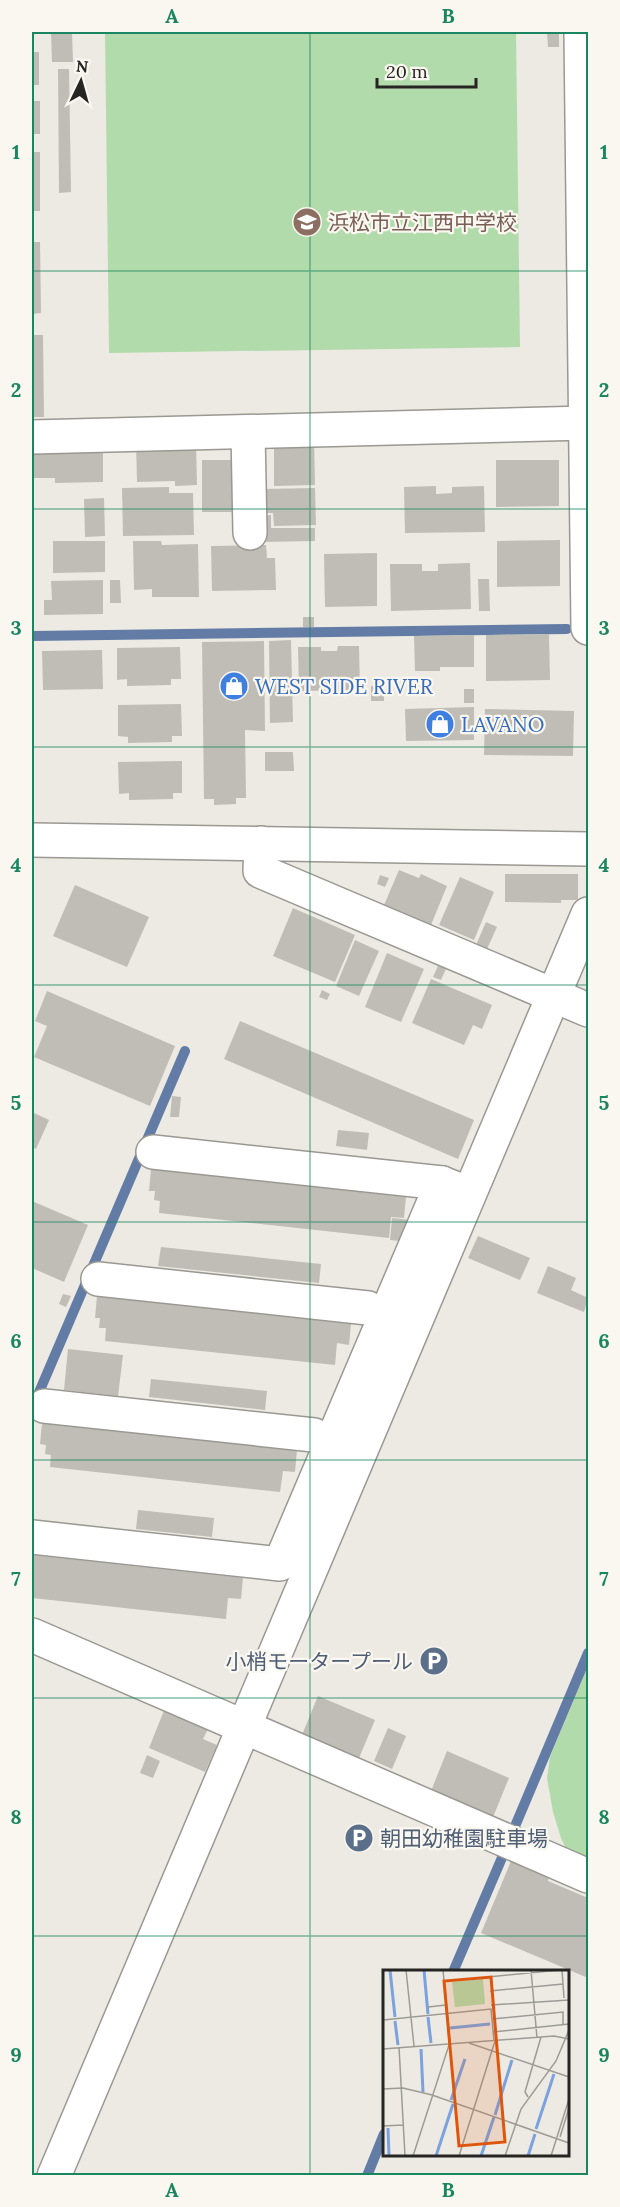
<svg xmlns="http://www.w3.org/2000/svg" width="620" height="2207" font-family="Lora,'Noto Sans JP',serif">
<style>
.green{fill:#b2dbab}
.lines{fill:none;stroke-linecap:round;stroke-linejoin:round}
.stream{stroke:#627ca6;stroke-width:10}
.building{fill:#c0bdb7}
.minor-casing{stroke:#9a9892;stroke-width:36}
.minor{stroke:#fff;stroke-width:33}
.grid{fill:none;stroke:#1a8561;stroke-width:1.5;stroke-opacity:0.55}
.labels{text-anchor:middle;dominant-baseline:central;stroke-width:4.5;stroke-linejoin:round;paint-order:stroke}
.education-label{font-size:21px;fill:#785e54;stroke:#faf7f0;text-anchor:start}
.shop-label{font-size:21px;fill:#366cbe;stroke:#faf7f0;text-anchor:start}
.service-label{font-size:21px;fill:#4e5e75;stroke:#faf7f0;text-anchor:end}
.inset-river{fill:none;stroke:#7ba1de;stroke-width:3}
.inset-road{fill:none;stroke:#9d9b96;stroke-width:1.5}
.view{fill:#de560d;fill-opacity:0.15;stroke:#de560d;stroke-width:3}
.inset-edge{fill:none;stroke:#262523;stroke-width:3}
.neatline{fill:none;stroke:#1a8561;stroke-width:2}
.grid-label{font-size:20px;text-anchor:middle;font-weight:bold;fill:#1a8561}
</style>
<rect width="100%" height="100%" fill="#edeae3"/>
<!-- green -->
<g class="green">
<polygon points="105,32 516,32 520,347 109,353"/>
<polygon points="588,1666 588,1866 574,1857 566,1849 561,1838 553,1812 547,1778 550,1757"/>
</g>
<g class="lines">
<!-- stream -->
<g class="stream">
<polyline points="32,636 567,629"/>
<polyline points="34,1404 185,1051"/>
<polyline points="513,1831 588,1653"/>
<polyline points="453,1972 504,1853"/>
<polyline points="367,2176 384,2134"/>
</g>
</g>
<!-- building -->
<g class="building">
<polygon points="51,32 72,32 73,62 52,62"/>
<polygon points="547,32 559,32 559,47 548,47"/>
<rect x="32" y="52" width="7" height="33"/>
<polygon points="58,69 69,69 71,192 59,193"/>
<rect x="32" y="101" width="8" height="33"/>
<rect x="32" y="152" width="8" height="59"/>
<polygon points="32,242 40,242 41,313 32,314"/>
<polygon points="32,335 43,335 44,417 32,417"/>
<polygon points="314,438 315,485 274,486 274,439"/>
<polygon points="196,442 197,485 175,486 175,481 137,482 136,443"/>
<polygon points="103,444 103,482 55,483 55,478 32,478 32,445"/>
<polygon points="202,460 235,460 236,512 202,512"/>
<polygon points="496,460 559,460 559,506 496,507"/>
<polygon points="436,486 436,494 452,493 452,487 484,486 485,532 405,533 404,487"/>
<polygon points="169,487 169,493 193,493 194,535 123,536 122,488"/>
<polygon points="315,488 316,525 274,526 273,513 262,513 261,489"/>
<polygon points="104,498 105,536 85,537 84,499"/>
<polygon points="271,515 271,528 315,528 315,541 262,542 262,516"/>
<polygon points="560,540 560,586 497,587 497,541"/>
<polygon points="53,541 105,541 105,572 53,573"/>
<polygon points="133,541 161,541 162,545 198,544 199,597 152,597 152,589 134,590"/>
<polygon points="266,545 267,558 275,558 276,590 212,591 211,546"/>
<polygon points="377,553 377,606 325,607 324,554"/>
<polygon points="470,563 471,609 391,611 390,564 422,564 422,571 438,571 438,564"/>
<polygon points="478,579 489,579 490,611 479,611"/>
<polygon points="103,580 103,614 44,615 44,600 52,600 51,581"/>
<polygon points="110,580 120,580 121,603 110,603"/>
<rect x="303" y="617" width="11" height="10"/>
<polygon points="549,634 550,680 486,681 486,635"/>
<polygon points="474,635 474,667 440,667 440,671 415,671 414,636"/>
<polygon points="291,640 293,722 270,723 269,641"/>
<polygon points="264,641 265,731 245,730 246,798 236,798 236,804 214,805 214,799 204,799 202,642"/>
<polygon points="338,646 359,646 360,690 299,691 298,647 321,647 321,651 337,651"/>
<polygon points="180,647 181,679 171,679 171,685 127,686 127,679 117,680 117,648"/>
<polygon points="102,650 103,689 43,690 42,651"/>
<rect x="371" y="686" width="13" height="15"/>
<rect x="464" y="689" width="10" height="14"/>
<polygon points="181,704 182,736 172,736 172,742 128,743 128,737 118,736 118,705"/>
<polygon points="474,707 474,740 406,741 405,709"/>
<polygon points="485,709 574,711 573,756 484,755"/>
<polygon points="265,752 293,752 294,771 265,771"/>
<polygon points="182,761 182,793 173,793 173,799 129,800 129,793 119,794 118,762"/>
<polygon points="399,870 419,878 421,874 447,886 431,925 384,905"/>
<polygon points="505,874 578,874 578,900 561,900 561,903 505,902"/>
<polygon points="380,875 389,878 385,887 377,884"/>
<polygon points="460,877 494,892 474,940 439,925"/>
<polygon points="75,885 149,917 127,967 53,936"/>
<polygon points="293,908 355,935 335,982 273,956"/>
<polygon points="486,922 497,927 487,949 476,945"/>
<polygon points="355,940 379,951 359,996 336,986"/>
<polygon points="387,953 424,969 401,1022 365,1007"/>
<polygon points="441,959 449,962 441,980 433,977"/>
<polygon points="431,979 492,1005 482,1029 473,1025 464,1045 412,1023"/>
<polygon points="322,990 330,994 327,1000 319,997"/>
<polygon points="47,991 175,1046 150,1106 34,1057 47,1026 35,1021"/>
<polygon points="240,1021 474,1120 458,1159 224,1059"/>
<polygon points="172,1096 181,1097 179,1117 170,1117"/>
<polygon points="32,1112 49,1120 36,1149 32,1147"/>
<polygon points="338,1130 369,1133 367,1150 336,1146"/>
<polygon points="151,1169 406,1197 404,1218 391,1217 389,1238 159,1213 160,1201 154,1200 155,1191 149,1191"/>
<polygon points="32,1201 88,1225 64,1282 32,1268"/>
<polygon points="392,1218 411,1220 409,1242 390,1240"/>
<polygon points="478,1236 530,1258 520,1280 468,1258"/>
<polygon points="161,1247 321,1264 319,1283 158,1266"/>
<polygon points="548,1266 576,1278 571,1290 588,1298 584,1312 537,1293"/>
<polygon points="63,1294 71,1296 66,1307 59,1304"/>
<polygon points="97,1296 351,1324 349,1345 337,1343 335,1365 105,1341 106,1328 99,1328 100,1318 95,1318"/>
<polygon points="68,1349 123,1355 118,1396 64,1390"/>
<polygon points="151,1379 267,1391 265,1410 149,1397"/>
<polygon points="42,1423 297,1450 295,1472 283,1471 280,1492 50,1467 51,1455 45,1454 46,1445 40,1444"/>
<polygon points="138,1510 214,1518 212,1537 136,1529"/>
<polygon points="32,1555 243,1578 241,1599 228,1598 226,1619 32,1598"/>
<polygon points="318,1696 375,1720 359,1758 302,1735"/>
<polygon points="165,1708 209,1727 203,1739 217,1745 205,1772 149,1748"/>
<polygon points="388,1728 406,1736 392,1769 374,1761"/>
<polygon points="447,1751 509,1778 493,1817 431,1791"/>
<polygon points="147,1755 160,1761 153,1778 140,1773"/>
<polygon points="511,1861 549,1877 548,1881 588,1898 588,1978 481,1933"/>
</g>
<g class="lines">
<!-- minor casing -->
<g class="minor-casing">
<g id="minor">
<polyline points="581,32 588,628"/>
<polyline points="248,432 250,533"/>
<polyline points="32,437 586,423"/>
<polyline points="32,840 588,849"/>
<polyline points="261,843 260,871 588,1010"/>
<polyline points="153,1152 442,1183 462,1191"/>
<polyline points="98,1279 368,1308 386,1316"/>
<polyline points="44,1406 314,1435 332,1443"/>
<polyline points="32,1537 280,1564 442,1183"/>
<polyline points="32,1635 588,1876"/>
<polyline points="54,2176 588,914"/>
</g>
</g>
<!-- minor -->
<use href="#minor" class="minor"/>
</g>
<!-- grid -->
<path class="grid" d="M310,32v2144M32,271h556M32,509h556M32,747h556M32,985h556M32,1222h556M32,1460h556M32,1698h556M32,1936h556"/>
<!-- icons -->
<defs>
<g id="school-disc" transform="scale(1.5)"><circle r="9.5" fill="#8d6e63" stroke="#faf7f0"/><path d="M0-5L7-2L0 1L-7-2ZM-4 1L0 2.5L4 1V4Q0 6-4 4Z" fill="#fff"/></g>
<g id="shop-disc" transform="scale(1.5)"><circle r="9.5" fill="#3f7fe0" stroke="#faf7f0"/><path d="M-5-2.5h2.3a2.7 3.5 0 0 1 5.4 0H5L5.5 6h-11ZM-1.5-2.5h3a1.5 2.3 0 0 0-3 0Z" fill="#fff"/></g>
<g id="parking-disc" transform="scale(1.5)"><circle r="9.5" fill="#5c6f8a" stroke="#faf7f0"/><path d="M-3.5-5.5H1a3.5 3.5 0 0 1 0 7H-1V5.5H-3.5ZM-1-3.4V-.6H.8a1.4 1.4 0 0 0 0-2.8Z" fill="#fff"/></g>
</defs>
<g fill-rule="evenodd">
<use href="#school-disc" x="307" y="222"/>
<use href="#shop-disc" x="234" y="686"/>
<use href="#shop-disc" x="440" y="724"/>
<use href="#parking-disc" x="434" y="1661"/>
<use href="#parking-disc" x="359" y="1838"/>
</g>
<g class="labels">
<!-- education labels -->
<g class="education-label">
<text x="328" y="222">浜松市立江西中学校</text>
</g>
<!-- shop labels -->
<g class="shop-label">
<text x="255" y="686">WEST SIDE RIVER</text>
<text x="461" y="724">LAVANO</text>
</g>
<!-- service labels -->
<g class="service-label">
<text x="413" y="1661">小梢モータープール</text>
<text x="380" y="1838" text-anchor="start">朝田幼稚園駐車場</text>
</g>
</g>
<!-- overview -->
<g transform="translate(383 1970)">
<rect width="186" height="186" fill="#edeae3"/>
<path d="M100,9l2,25 -30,3 -3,-25z" fill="#b2dbab"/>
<path class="inset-river" d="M7,0l5,47M41,0l4,44M45,47l3,26M12,51l3,24M67,58l40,-4M38,79l2,43M68,130l14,-41M112,145l17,-55M5,158l1,28M153,159l18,-55M53,186l17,-52M98,186l13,-39M145,186l7,-22"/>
<path class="inset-road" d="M23,0l8,76M148,0l6,68M179,0l2,28M105,7l72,-7M107,21l73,-7M108,35l78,-5M45,37l18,-2M109,49l71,-7v13M0,50l108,-11 3,32M110,62l76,-8M86,73l100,34M16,77l6,109M0,79l171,-13 15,3M0,119l20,-1 29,7 137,48M145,127l-3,-5 16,-55M0,156l20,-1M177,167l9,-29M30,186l37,-114 -7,-72M76,186l36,-115M122,186l16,-47 35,-48 13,-31M168,186l18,-57"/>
<path class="view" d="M108,7l14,165 -46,4 -15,-165z"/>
<rect width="186" height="186" class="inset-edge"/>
</g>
<!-- border -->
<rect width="620" height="2207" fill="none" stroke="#faf7f0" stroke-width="66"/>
<!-- north arrow -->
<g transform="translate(81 81) rotate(5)" stroke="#faf7f0" stroke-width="4.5" paint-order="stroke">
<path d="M0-4.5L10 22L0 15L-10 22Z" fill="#262523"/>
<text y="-9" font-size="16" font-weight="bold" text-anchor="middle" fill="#262523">N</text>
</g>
<!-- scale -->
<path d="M377 78v9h99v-9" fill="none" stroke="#262523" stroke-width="3"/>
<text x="386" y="78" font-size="18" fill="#262523" stroke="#faf7f0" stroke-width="4.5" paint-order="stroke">20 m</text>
<rect x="33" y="33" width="554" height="2141" class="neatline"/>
<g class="grid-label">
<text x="172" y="23">A</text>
<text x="448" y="23">B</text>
<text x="16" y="159">1</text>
<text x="604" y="159">1</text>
<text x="16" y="397">2</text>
<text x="604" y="397">2</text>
<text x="16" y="635">3</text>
<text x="604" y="635">3</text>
<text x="16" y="872">4</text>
<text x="604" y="872">4</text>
<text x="16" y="1110">5</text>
<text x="604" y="1110">5</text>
<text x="16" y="1348">6</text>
<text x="604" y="1348">6</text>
<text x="16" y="1586">7</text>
<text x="604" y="1586">7</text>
<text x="16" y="1824">8</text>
<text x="604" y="1824">8</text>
<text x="16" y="2062">9</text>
<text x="604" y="2062">9</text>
<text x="172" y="2197">A</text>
<text x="448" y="2197">B</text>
</g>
</svg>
